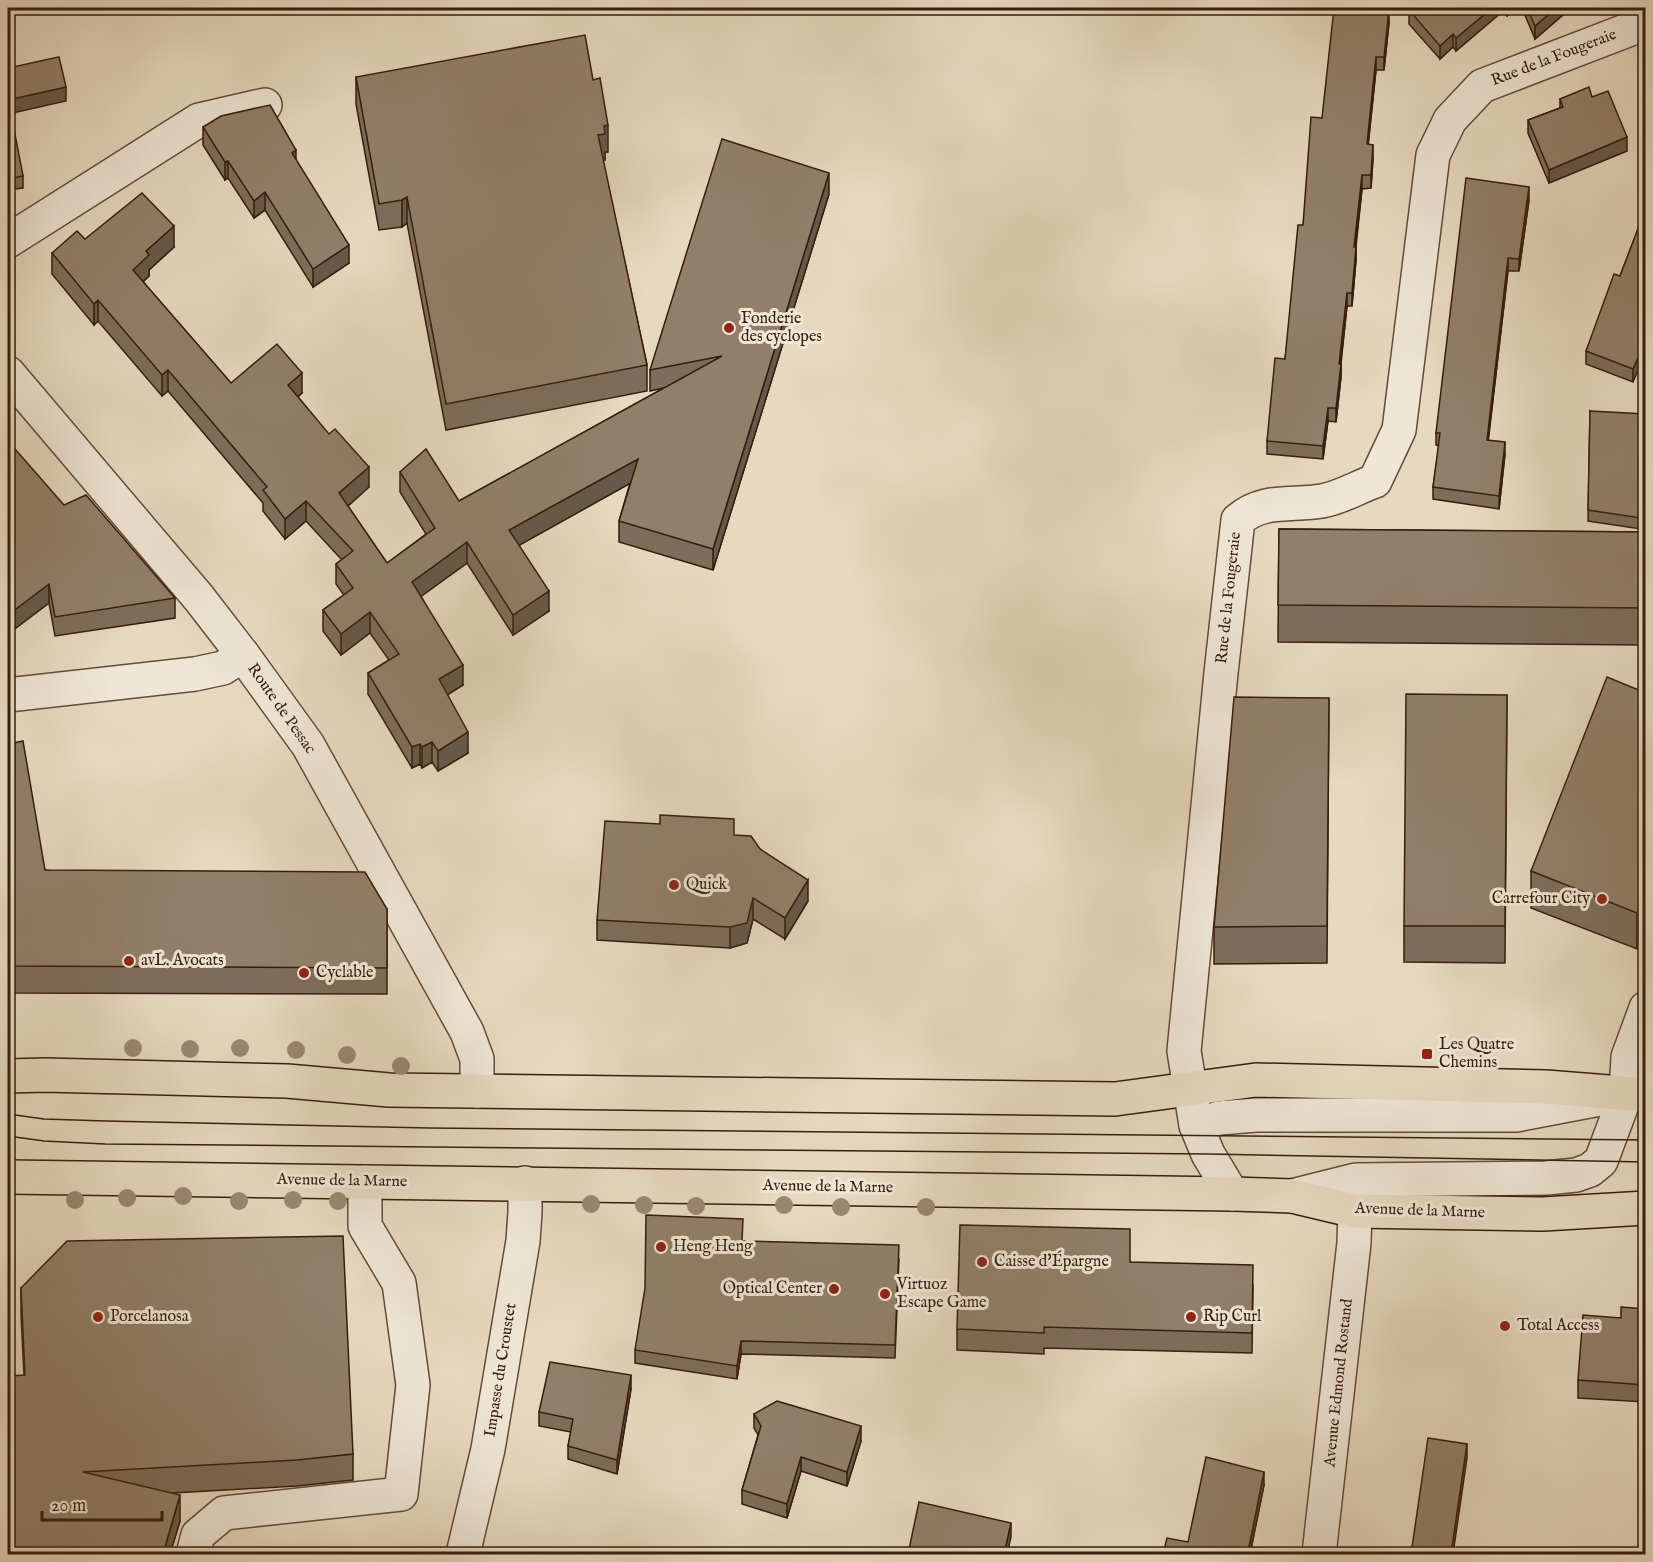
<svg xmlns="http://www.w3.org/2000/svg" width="1653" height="1562" font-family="'IM FELL English',serif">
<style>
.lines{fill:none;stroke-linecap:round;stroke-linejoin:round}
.minor-casing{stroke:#624c3a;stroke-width:36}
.major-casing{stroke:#361d0d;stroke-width:36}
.minor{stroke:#efe6d6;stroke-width:33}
.major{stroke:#e7d9c0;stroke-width:33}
.tram{stroke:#361d0d;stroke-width:1.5}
.tree{fill:#9a8772}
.wall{fill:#7e6d5b;stroke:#361d0d;stroke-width:1.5}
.shaded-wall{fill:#66594a;stroke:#361d0d;stroke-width:1.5}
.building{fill:#927f6a;stroke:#361d0d;stroke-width:1.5}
.poi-dot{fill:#8f2418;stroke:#efe6d6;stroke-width:2}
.labels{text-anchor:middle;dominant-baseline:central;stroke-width:6;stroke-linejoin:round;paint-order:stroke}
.street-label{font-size:16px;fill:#361d0d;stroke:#efe6d6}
.poi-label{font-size:16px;fill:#361d0d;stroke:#efe6d6;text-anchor:start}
</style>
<rect width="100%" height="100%" fill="#e7d9c0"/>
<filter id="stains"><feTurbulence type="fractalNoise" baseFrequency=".00333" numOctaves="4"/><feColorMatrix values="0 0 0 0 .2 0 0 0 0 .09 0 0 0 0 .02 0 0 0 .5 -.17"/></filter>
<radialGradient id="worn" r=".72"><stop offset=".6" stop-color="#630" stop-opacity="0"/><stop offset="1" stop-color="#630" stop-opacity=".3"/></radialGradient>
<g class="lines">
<!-- minor casing -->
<g class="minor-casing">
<g id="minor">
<polyline points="8,241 199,120 265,105"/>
<polyline points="8,373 199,598 243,655 308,745 467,1032 477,1059 477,1091"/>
<polyline points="8,695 195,674 223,668 243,655"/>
<path d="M1196,1125l-12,-74 37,-378 17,-153c26,-22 53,-14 84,-19 18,-3 36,-14 53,-20l24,-51 34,-275 17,-35 32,-34 164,-63"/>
<polyline points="1232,1194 1208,1154 1196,1125 1219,1118 1256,1115 1516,1115 1610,1097"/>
<polyline points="1292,1196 1356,1180 1546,1178 1576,1175 1590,1170 1601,1161 1626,1094 1628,1057 1646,1008"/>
<polyline points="193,1554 198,1535 224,1513 401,1494 413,1385 399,1283 365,1226 365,1182"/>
<polyline points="463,1554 488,1449 523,1241 525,1212 525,1183"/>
<polyline points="1319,1554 1354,1243 1355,1211"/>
</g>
</g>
<!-- major casing -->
<g class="major-casing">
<g id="major">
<polyline points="8,1076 45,1075 287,1081 389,1090 1115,1099 1256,1080 1546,1087 1646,1095"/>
<polyline points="8,1177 1232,1194 1292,1196 1355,1211 1543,1214 1646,1208"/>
</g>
</g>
<!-- minor -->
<use href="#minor" class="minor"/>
<!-- major -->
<use href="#major" class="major"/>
<!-- tram -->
<g class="tram">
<polyline points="8,1114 44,1119 106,1121 429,1128 1646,1140"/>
<polyline points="8,1136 44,1141 105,1144 1208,1154 1646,1162"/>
</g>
</g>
<!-- trees -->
<g class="tree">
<circle cx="133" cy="1048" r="9"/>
<circle cx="240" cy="1048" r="9"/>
<circle cx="190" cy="1049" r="9"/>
<circle cx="296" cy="1050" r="9"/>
<circle cx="347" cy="1055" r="9"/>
<circle cx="401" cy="1066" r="9"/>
<circle cx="183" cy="1196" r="9"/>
<circle cx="127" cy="1198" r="9"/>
<circle cx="75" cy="1200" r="9"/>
<circle cx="293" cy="1200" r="9"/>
<circle cx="239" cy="1201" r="9"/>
<circle cx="338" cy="1201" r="9"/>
<circle cx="591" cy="1204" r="9"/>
<circle cx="644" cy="1205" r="9"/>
<circle cx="784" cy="1205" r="9"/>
<circle cx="696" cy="1206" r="9"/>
<circle cx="841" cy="1207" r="9"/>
<circle cx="926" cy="1207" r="9"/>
</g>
<!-- wall -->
<g class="wall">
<polygon points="1412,8 1517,8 1507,16 1503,11 1456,51 1453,47 1440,59 1409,24 1409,10"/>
<polygon points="1522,8 1571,8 1535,39"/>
<polygon points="1389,23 1384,70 1376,70 1368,144 1373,158 1371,188 1362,189 1356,247 1356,260 1352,306 1347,306 1341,364 1341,377 1336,422 1328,421 1323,459 1267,454 1267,441 1285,359 1303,225 1322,118"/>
<polygon points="356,77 608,152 605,152 605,160 603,161 647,365 647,391 446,430 407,223 402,227 379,230 356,104"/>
<polygon points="1592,97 1627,151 1549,183 1528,133 1528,120 1560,108 1560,99"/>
<polygon points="8,125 23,176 23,188 8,190"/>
<polygon points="203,127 296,161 349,263 313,287 265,210 254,218 228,178 225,180 203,145"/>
<polygon points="829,194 713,570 619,542 619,521 630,483 519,545 549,611 513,635 467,563 421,596 463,685 447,695 468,753 438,771 432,762 422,768 420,764 412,768 368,694 368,673 389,660 370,633 341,655 323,631 323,610 344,595 336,584 336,564 342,560 306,521 285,539 263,511 263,503 168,391 162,396 98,321 94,325 52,274 52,253 85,239 174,247 149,270 149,276 143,282 231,383 302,393 298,397 369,487 348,506 387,563 426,534 400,492 400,472 459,501 664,388 650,391 650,370"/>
<polygon points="1529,200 1519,271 1508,271 1488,440 1505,454 1499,509 1433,499 1433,487 1439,446 1436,445 1436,433"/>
<polygon points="1646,208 1633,382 1586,364 1586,351 1620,276"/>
<polygon points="1590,411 1642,469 1641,529 1588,521"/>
<polygon points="64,505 175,598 175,618 55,636 49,603 8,634"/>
<polygon points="1279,529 1646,532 1646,645 1278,642"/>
<polygon points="1646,693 1637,949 1531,908 1531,871"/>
<polygon points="1507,695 1505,963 1404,962 1404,926"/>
<polygon points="1329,698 1327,963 1214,964 1214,927"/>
<polygon points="8,744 45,870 387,909 387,994 12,993 8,989"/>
<polygon points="734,836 760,849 808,901 785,939 753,919 747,943 730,948 597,940 597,920"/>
<polygon points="743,1241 899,1259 895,1358 741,1354 737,1379 635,1363 635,1350"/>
<polygon points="1130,1262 1253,1285 1252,1353 1044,1348 1044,1354 957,1350 957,1329"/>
<polygon points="21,1288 353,1454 353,1480 297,1486 173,1493 180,1521 170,1554 8,1554 24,1375 21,1315"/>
<polygon points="1646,1309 1646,1402 1578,1398 1578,1380"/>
<polygon points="631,1389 617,1474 568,1459 568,1446 571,1432 539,1426 539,1412"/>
<polygon points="754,1414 861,1441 847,1486 801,1471 787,1518 742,1504 742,1490 758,1435 754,1428"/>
<polygon points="1264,1485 1250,1554 1163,1554 1188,1542"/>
</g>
<!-- shaded-wall -->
<g class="shaded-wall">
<polygon points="1492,8 1503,8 1503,11 1456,51 1456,38"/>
<polygon points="1507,8 1517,8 1507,16"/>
<polygon points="1556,8 1571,8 1535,39 1535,26"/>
<polygon points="1389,9 1389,23 1384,70 1384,57"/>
<polygon points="1453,34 1453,47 1440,59 1440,46"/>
<polygon points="1376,57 1376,70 1367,157 1367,144"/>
<polygon points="66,87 66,101 8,114 8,100"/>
<polygon points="608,125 608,152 605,152 605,160 598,162 598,135 604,126"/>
<polygon points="1627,137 1627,151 1549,183 1549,170"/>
<polygon points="1373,145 1373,158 1371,188 1371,175"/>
<polygon points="296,150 296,168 292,153"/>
<polygon points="228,161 228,178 225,180 225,162"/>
<polygon points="829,173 829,194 713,570 713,549"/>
<polygon points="1362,175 1362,189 1354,260 1354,247"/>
<polygon points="1529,187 1529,200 1519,271 1519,259"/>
<polygon points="265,192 265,210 254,218 254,201"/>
<polygon points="407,197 407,223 402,227 402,200"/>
<polygon points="174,226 174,247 149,270 149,276 133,290 133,270 146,251"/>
<polygon points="349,245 349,263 313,287 313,269"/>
<polygon points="1356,247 1356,260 1352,306 1352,293"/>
<polygon points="1508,258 1508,271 1487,452 1487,440"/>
<polygon points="1347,293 1347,306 1339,377 1339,364"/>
<polygon points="98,300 98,321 94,325 94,304"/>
<polygon points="1646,339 1646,352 1633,382 1633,369"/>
<polygon points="1341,364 1341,377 1336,422 1336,408"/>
<polygon points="168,370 168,391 162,396 162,375"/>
<polygon points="302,373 302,393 288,405 288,385"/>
<polygon points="1328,408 1328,421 1323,459 1323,446"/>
<polygon points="1505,442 1505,454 1499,509 1499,496"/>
<polygon points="1646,456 1646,467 1642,469 1641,529 1642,458"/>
<polygon points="638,459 638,479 509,551 509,530"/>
<polygon points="369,467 369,487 339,514 339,493"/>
<polygon points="306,501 306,521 285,539 285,519"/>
<polygon points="467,542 467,563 412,603 412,582"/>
<polygon points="49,584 49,603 8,634 8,615"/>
<polygon points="549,591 549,611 513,635 513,615"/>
<polygon points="370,612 370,633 341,655 341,634"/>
<polygon points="463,665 463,685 439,700 439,679"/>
<polygon points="468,732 468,753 438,771 438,751"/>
<polygon points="432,742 432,762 422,768 422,747"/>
<polygon points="420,744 420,764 412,768 412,747"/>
<polygon points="808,880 808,901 785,939 785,918"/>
<polygon points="1646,891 1646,927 1637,949 1637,913"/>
<polygon points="753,898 753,919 747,943 730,948 730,927"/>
<polygon points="741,1341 741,1354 737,1379 737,1366"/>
<polygon points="631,1375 631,1389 617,1474 617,1460"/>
<polygon points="861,1426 861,1441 847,1486 847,1472"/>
<polygon points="1467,1444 1467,1458 1453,1554 1451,1554"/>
<polygon points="801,1457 801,1471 787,1518 787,1504"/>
<polygon points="1264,1472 1264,1485 1250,1554 1248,1554"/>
<polygon points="180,1495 180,1521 170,1554 163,1554"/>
<polygon points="1011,1523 1011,1537 1007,1554 1004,1554"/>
</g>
<!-- building -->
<g class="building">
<polygon points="1334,8 1372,8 1389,9 1384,57 1376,57 1367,144 1373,145 1371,175 1362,175 1354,247 1356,247 1352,293 1347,293 1339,364 1341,364 1336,408 1328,408 1323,446 1267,441 1275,358 1285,359 1298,225 1303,225 1311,117 1322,118"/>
<polygon points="1412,8 1492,8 1456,38 1453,34 1440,46 1409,10"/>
<polygon points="1527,8 1556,8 1535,26"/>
<polygon points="585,35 593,80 600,78 608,125 604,126 605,134 598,135 647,365 446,404 407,197 402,200 379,204 356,77"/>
<polygon points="59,57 66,87 8,100 8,68"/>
<polygon points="1589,87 1592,97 1608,91 1627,137 1549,170 1528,120 1563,107 1560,99"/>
<polygon points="270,105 296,150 292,153 349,245 313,269 265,192 254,201 228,161 225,162 203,127 221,116"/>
<polygon points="13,124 23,176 8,179 8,125"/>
<polygon points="722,139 829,173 713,549 619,521 638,459 509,530 549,591 513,615 467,542 412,582 463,665 439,679 468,732 438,751 432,742 422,747 420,744 412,747 368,673 399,654 370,612 341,634 323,610 353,588 336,564 353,551 306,501 285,519 263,490 267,487 168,370 162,375 98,300 94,304 52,253 77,231 85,239 142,193 174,226 146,251 149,255 133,270 231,383 277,344 302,373 288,385 329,434 335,429 369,467 339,493 387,563 435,528 400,472 426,449 459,501 722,356 650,370"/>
<polygon points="1466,178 1529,187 1519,259 1508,258 1487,440 1505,442 1499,496 1433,487 1440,433 1436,433"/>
<polygon points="1646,208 1646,339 1633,369 1586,351 1614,274 1620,276"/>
<polygon points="1590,411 1646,414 1646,456 1642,458 1641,518 1588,510"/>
<polygon points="8,441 64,505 86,495 175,598 55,617 49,584 8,615"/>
<polygon points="1279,529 1646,532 1646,608 1278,605"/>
<polygon points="1607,677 1646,693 1646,891 1637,913 1531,871"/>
<polygon points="1406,694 1507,695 1505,926 1404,926"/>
<polygon points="1234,697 1329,698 1327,926 1214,927"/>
<polygon points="23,741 45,870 365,872 387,909 387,968 12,966 8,963 8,744"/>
<polygon points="660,815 734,819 734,835 751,836 760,849 808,880 785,918 753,898 747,923 730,927 597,920 605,821 660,824"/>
<polygon points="646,1215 743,1219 742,1241 899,1245 895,1345 741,1341 737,1366 635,1350 645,1288"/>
<polygon points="960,1225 1130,1229 1130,1262 1253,1265 1252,1333 1044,1327 1044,1333 957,1329"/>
<polygon points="343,1236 353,1454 297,1460 83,1472 180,1495 163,1554 8,1554 8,1376 25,1375 21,1288 67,1241"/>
<polygon points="1621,1307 1646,1309 1646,1385 1578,1380 1583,1315 1621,1318"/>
<polygon points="550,1362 631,1375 617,1460 568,1446 573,1419 539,1412"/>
<polygon points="777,1401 861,1426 847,1472 801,1457 787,1504 742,1490 761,1426 754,1414"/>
<polygon points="1428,1438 1467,1444 1451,1554 1411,1554"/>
<polygon points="1206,1457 1264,1472 1248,1552 1240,1550 1239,1554 1163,1554 1167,1538 1188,1542"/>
<polygon points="919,1502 1011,1523 1004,1554 908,1554"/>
</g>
<!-- markers -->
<g class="poi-dot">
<circle cx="729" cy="328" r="6"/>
<circle cx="674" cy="885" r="6"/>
<circle cx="1602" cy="899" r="6"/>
<circle cx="129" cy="961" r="6"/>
<circle cx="304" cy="973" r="6"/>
<rect x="1421" y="1048" width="12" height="12" rx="3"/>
<circle cx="661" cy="1247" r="6"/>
<circle cx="982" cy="1262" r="6"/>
<circle cx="834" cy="1289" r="6"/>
<circle cx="885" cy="1294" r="6"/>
<circle cx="98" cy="1317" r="6"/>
<circle cx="1191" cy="1317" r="6"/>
<circle cx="1505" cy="1326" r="6"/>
</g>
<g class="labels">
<!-- street labels -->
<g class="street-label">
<text transform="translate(1554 58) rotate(-21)">Rue de la Fougeraie</text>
<text transform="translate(1229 598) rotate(-84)">Rue de la Fougeraie</text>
<text transform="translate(281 709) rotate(55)">Route de Pessac</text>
<text transform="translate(342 1181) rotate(1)">Avenue de la Marne</text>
<text transform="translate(828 1187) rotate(1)">Avenue de la Marne</text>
<text transform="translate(1420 1211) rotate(2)">Avenue de la Marne</text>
<text transform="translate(501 1370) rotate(-81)">Impasse du Croustet</text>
<text transform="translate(1339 1383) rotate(-84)">Avenue Edmond Rostand</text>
</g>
<!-- poi labels -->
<g class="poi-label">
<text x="741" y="319">Fonderie<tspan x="741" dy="18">des cyclopes</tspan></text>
<text x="686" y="885">Quick</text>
<text x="1590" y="899" text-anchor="end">Carrefour City</text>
<text x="141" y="961">avL. Avocats</text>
<text x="316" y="973">Cyclable</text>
<text x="1439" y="1045">Les Quatre<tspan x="1439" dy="18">Chemins</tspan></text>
<text x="673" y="1247">Heng Heng</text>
<text x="994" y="1262">Caisse d'Épargne</text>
<text x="897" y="1285">Virtuoz<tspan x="897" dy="18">Escape Game</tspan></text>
<text x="822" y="1289" text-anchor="end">Optical Center</text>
<text x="110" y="1317">Porcelanosa</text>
<text x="1203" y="1317">Rip Curl</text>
<text x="1517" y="1326">Total Access</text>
</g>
</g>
<!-- margin -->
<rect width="1653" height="1562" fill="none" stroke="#e7d9c0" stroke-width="30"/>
<rect x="9" y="9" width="1635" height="1544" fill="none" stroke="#361d0d" stroke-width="3"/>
<rect x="15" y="15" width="1623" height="1532" fill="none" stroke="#361d0d" stroke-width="1.5"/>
<!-- scale -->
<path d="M42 1511v9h120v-9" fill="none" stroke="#361d0d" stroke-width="3"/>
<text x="51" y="1511" font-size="18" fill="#361d0d" stroke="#efe6d6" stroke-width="4.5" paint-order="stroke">20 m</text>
<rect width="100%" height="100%" filter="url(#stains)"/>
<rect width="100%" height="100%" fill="url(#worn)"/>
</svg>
